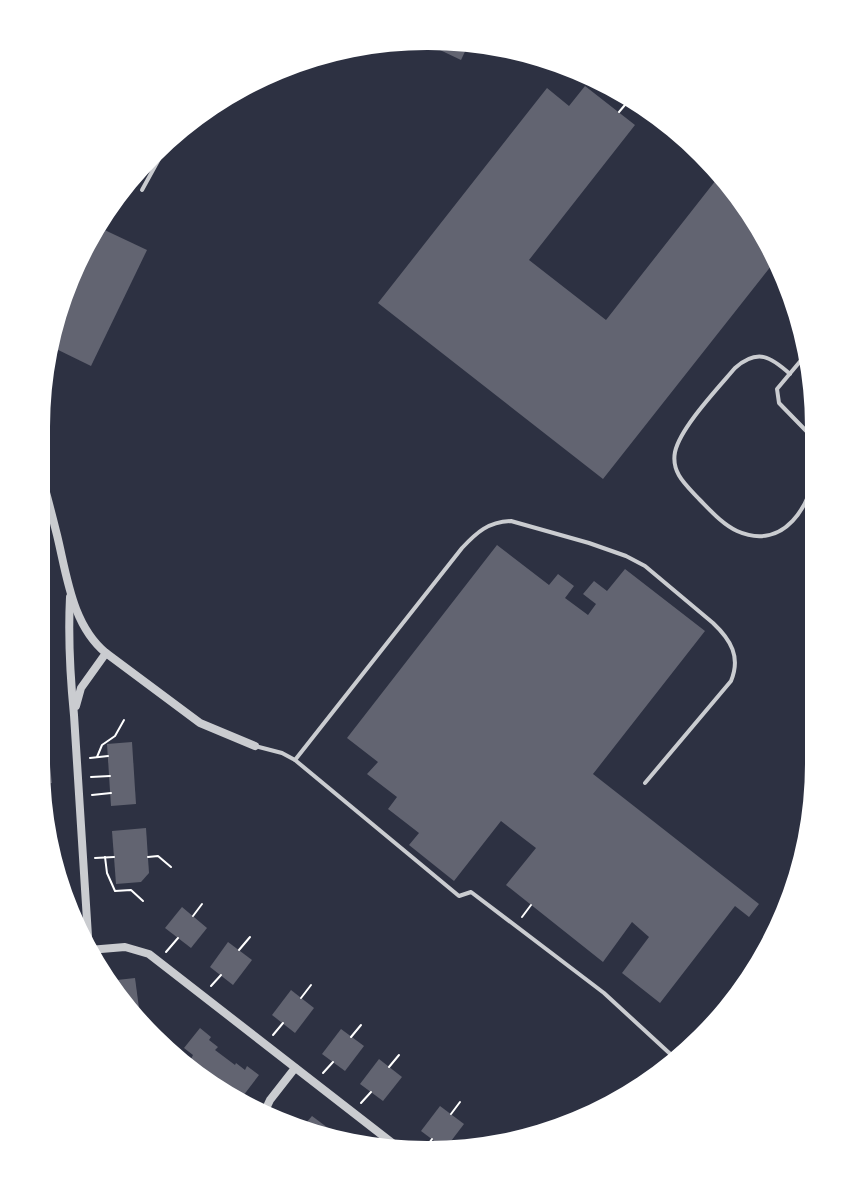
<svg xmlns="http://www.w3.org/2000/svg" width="855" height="1191" font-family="Raleway,sans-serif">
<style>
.building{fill:#626471}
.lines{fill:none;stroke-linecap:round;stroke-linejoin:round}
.path{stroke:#fff;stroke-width:2}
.service{stroke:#caccd0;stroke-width:4}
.minor{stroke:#caccd0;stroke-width:8}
</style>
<rect width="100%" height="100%" fill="#2d3142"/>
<!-- building -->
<g class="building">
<polygon points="454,37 470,41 461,60 421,41"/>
<polygon points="585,86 635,125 529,260 606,320 716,180 743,202 779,256 603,479 378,303 547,88 569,106"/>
<polygon points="94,225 147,250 91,366 46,344 89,231"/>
<polygon points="497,545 549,585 558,574 574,586 565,598 588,615 596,604 583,594 594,581 607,591 625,569 705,631 593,774 759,904 749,917 735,906 660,1003 622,973 649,937 632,922 603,962 506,885 536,848 501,821 454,881 409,845 419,833 388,809 397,797 367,774 378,762 347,738"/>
<polygon points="38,666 43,666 45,694 37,694"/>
<polygon points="45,708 47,740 36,741 37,709"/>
<polygon points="132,742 136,804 111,806 107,744"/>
<polygon points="48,751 52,783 39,785 36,752"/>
<polygon points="51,797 54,826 44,827 41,798"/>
<polygon points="146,828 149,873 141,882 116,884 112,831"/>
<polygon points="55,840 57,873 53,873 49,865 46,841"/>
<polygon points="182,907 207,928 191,948 165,928"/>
<polygon points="228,942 252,960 233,985 210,967"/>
<polygon points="135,978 139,1008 127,1010 119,1001 117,980"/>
<polygon points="291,990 314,1008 295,1033 272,1015"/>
<polygon points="200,1028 211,1037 209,1040 218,1047 215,1050 235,1065 236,1063 245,1070 247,1066 259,1075 243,1096 223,1083 221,1086 198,1068 199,1066 191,1059 193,1055 184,1048"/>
<polygon points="341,1029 364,1046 345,1071 322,1054"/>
<polygon points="379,1059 402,1077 383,1101 360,1084"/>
<polygon points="440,1106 464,1124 445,1149 421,1131"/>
<polygon points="312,1116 332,1131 326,1139 300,1130"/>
</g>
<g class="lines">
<!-- path -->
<g class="path">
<polyline points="619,112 630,99"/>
<polyline points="97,757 102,745 115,736 124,720"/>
<polyline points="90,758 108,756"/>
<polyline points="91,777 110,776"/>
<polyline points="92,795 111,793"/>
<polyline points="105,857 107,873 115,891 131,890 143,901"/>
<polyline points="148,857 158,856 171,867"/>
<polyline points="95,858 114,857"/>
<polyline points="193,916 202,904"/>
<polyline points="522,917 531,905"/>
<polyline points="239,950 250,937"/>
<polyline points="166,952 178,938"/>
<polyline points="211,986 221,975"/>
<polyline points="301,998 311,985"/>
<polyline points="273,1035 283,1023"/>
<polyline points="351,1037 361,1025"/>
<polyline points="389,1067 399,1055"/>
<polyline points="323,1073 333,1062"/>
<polyline points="361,1103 371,1092"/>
<polyline points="451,1114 460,1102"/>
<polyline points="424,1150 432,1139"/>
</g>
<!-- service -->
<g class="service">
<polyline points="142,190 159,159 158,147"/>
<polyline points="808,352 777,389 779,403 816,441"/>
<path d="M790,374c-19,-17 -32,-26 -55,-6 -17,20 -55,60 -60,84 -4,21 11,33 24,47 11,11 23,25 38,32 47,21 75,-26 79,-66"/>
<polyline points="255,746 282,753 295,760 459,896 471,892 604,993 679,1062"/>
<path d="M295,760l167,-212c15,-16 26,-26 49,-27l78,22 37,13 19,10 68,57c18,17 28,34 18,58l-86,102"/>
</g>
<!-- minor -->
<g class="minor">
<path d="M41,475c6,20 11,40 16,60 10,41 15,90 49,118l94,70 55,23"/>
<path d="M70,597c-2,40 0,78 4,118l15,237"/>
<polyline points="76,706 81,688 106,653"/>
<polyline points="89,950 125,947 149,954 400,1149"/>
<polyline points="262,1117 270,1100 295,1068"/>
</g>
</g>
<!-- crop -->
<path d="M0 0H855V1191H0ZM427 50H428A377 377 0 0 1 805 427V764A377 377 0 0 1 428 1141H427A377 377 0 0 1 50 764V427A377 377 0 0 1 427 50Z" fill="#fff" fill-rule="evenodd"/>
</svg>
